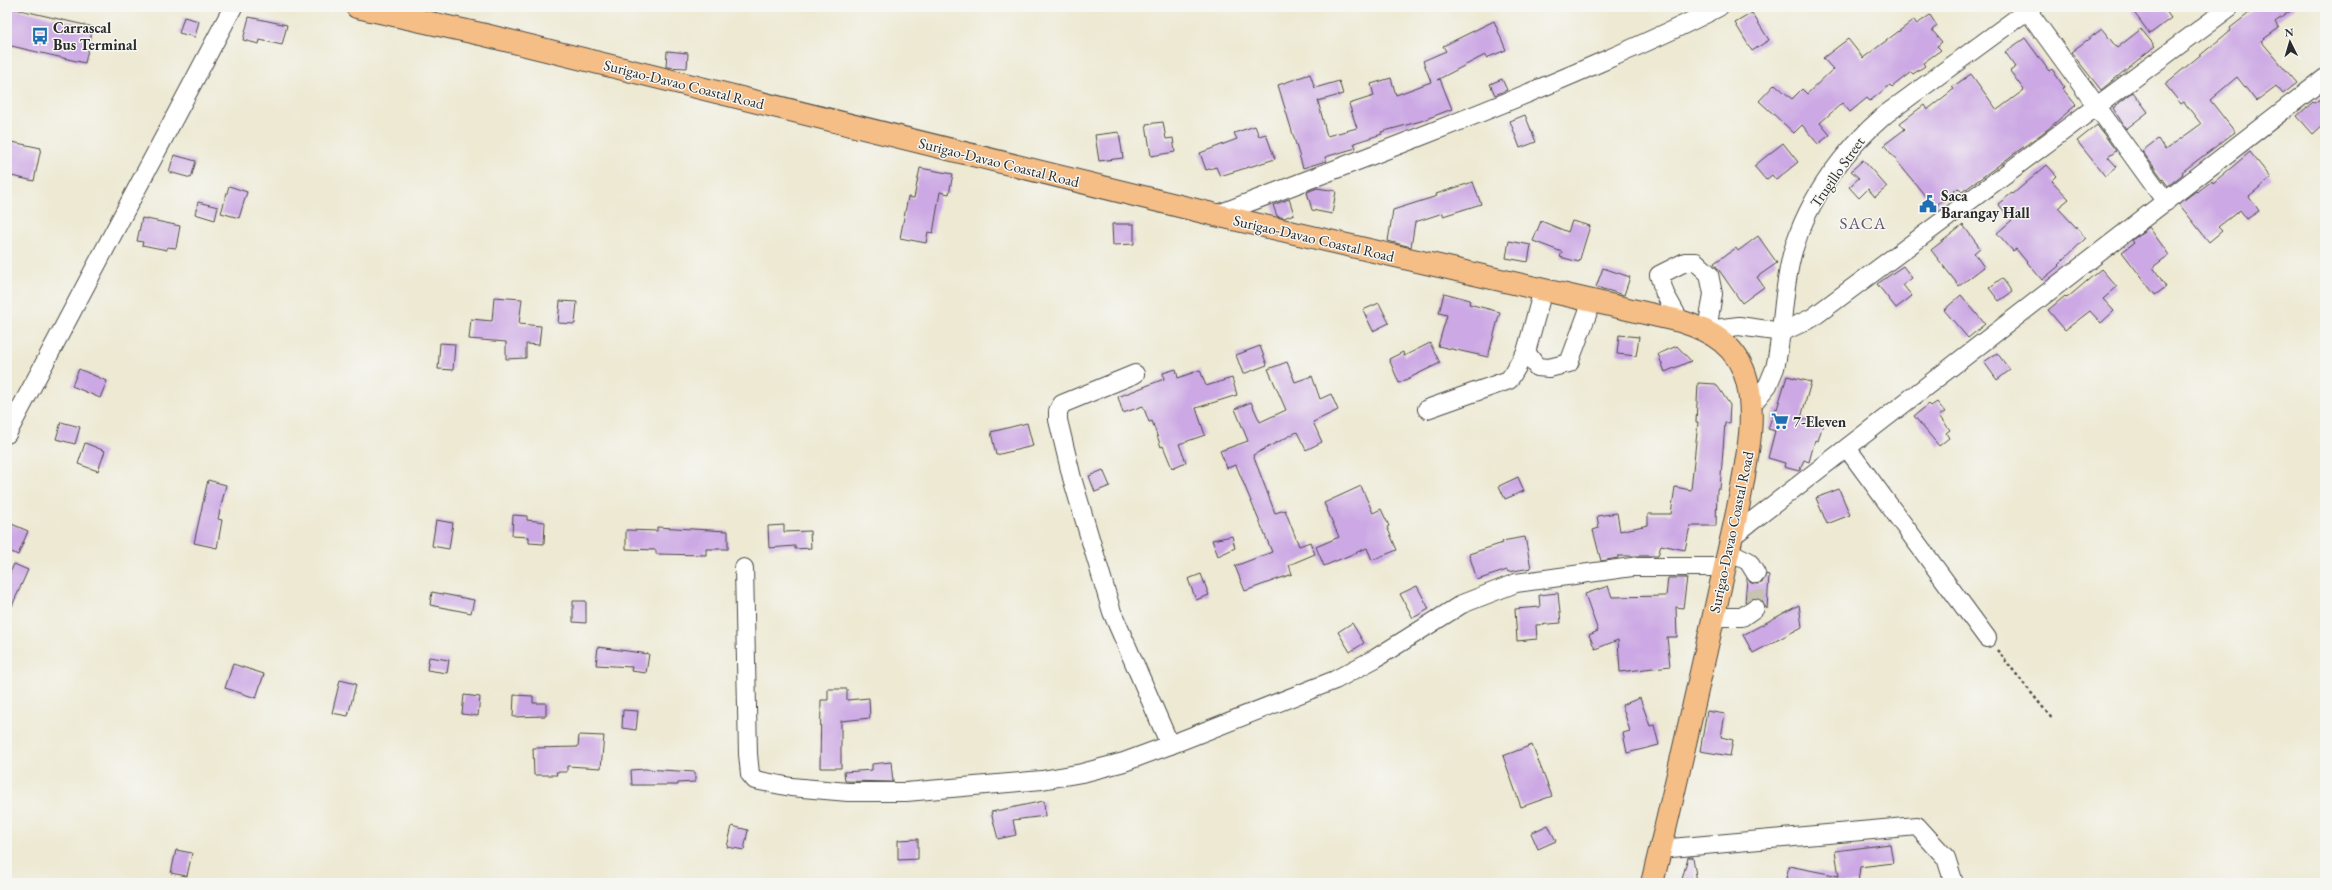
<svg xmlns="http://www.w3.org/2000/svg" width="2332" height="890" font-family="'EB Garamond',serif">
<style>
.building{fill:#cca8e4}
.lines{fill:none;stroke-linecap:round;stroke-linejoin:round}
.minor-tunnel{stroke:#c6c3b1;stroke-width:18;stroke-dasharray:18 9;stroke-linecap:butt}
.minor-casing{stroke:#484844;stroke-width:20}
.highway-casing{stroke:#484844;stroke-width:24}
.path{stroke:#484844;stroke-width:2.5;stroke-dasharray:3 3;stroke-linecap:butt}
.minor{stroke:#fff;stroke-width:18}
.highway{stroke:#f5be86;stroke-width:22}
.labels{text-anchor:middle;dominant-baseline:central;stroke-width:3;stroke-linejoin:round;paint-order:stroke}
.poi-label{font-size:15px;font-weight:bold;fill:#2b2b2b;stroke:#f6f6f2;text-anchor:start}
.street-label{font-size:15px;fill:#2b2b2b;stroke:#f6f6f2}
.quarter-label{font-size:17px;letter-spacing:1px;fill:#63576c;stroke:#f6f6f2}
</style>
<rect width="100%" height="100%" fill="#f6f6f2"/>
<filter id="ink" filterUnits="userSpaceOnUse"><feTurbulence type="fractalNoise" baseFrequency=".025" numOctaves="2"/><feDisplacementMap in="SourceGraphic" scale="8" xChannelSelector="R" yChannelSelector="G"/><feConvolveMatrix kernelMatrix="1 2 1 2 8 2 1 2 1" color-interpolation-filters="sRGB"/></filter>
<filter id="wash" filterUnits="userSpaceOnUse"><feTurbulence type="fractalNoise" baseFrequency=".012" numOctaves="4" result="noise"/><feDisplacementMap in="SourceGraphic" scale="16" xChannelSelector="R" yChannelSelector="G"/><feGaussianBlur stdDeviation="0.9" result="paint"/><feColorMatrix in="noise" values="0 0 0 0 0 0 0 0 0 0 0 0 0 0 0 0 0 1.4 0 .05"/><feComposite in="paint" operator="in"/></filter>
<g filter="url(#wash)">
<rect width="100%" height="100%" fill="#ede9d3"/>
<g id="blocks">
<!-- building -->
<g class="building">
<polygon points="7,7 93,27 85,63 7,45"/>
<polygon points="2130,7 2163,7 2171,18 2150,34"/>
<polygon points="2257,7 2296,7 2275,22 2279,28 2261,41 2297,83 2283,94 2276,86 2256,101 2237,77 2210,100 2235,132 2182,172 2183,174 2168,186 2142,151 2158,139 2165,150 2201,124 2184,102 2181,104 2165,84 2231,30 2230,28"/>
<polygon points="1752,13 1769,40 1752,51 1735,23"/>
<polygon points="1930,15 1937,26 1932,30 1942,42 1937,46 1941,50 1923,63 1925,66 1913,74 1911,72 1892,87 1890,85 1870,101 1867,98 1850,112 1842,103 1820,123 1830,135 1818,144 1802,125 1794,133 1759,101 1775,84 1792,99 1802,89 1807,94 1833,69 1823,58 1848,39 1863,58 1914,20 1917,24"/>
<polygon points="184,17 199,21 195,37 179,33"/>
<polygon points="249,17 287,25 282,45 260,40 259,44 243,40"/>
<polygon points="1494,21 1506,50 1486,58 1485,55 1437,80 1440,79 1452,109 1421,121 1381,132 1382,134 1354,143 1356,148 1325,157 1326,161 1303,168 1278,85 1310,74 1315,88 1339,81 1343,94 1318,101 1327,136 1357,128 1349,104 1374,96 1371,84 1391,78 1396,95 1431,82 1423,61 1446,51 1443,46"/>
<polygon points="2102,29 2117,48 2141,29 2155,46 2101,90 2071,52"/>
<polygon points="2025,38 2049,71 2052,69 2064,87 2062,88 2076,105 2048,129 1962,192 1958,188 1934,207 1884,145 1905,129 1900,123 1924,105 1927,110 1954,89 1952,87 1971,74 1997,110 2024,90 2010,71 2016,67 2005,52"/>
<polygon points="667,51 688,53 687,68 666,67"/>
<polygon points="1502,79 1507,90 1495,95 1490,84"/>
<polygon points="2133,92 2148,112 2126,129 2113,108"/>
<polygon points="2325,96 2325,123 2313,134 2297,116 2313,102 2314,103"/>
<polygon points="1525,115 1536,142 1520,148 1510,121"/>
<polygon points="1163,122 1166,139 1173,138 1175,152 1151,156 1146,124"/>
<polygon points="2097,125 2116,151 2108,157 2117,167 2105,176 2077,141"/>
<polygon points="1255,126 1259,136 1266,134 1275,159 1220,176 1216,167 1206,170 1200,153 1237,139 1234,133"/>
<polygon points="1119,132 1123,158 1099,161 1095,135"/>
<polygon points="7,141 41,148 34,181 7,175"/>
<polygon points="1783,143 1798,162 1776,180 1772,175 1766,180 1754,166"/>
<polygon points="2250,152 2271,178 2249,196 2259,211 2247,219 2240,210 2218,227 2222,231 2209,242 2179,204 2196,191 2197,192 2212,181 2213,183"/>
<polygon points="174,155 196,161 191,178 169,172"/>
<polygon points="1863,160 1887,187 1875,197 1868,189 1859,198 1849,187 1859,178 1851,171"/>
<polygon points="2047,165 2057,176 2052,181 2069,199 2058,208 2086,238 2058,265 2059,266 2042,280 2016,249 2013,251 1997,233 2012,220 1998,204 2012,193 2013,194"/>
<polygon points="920,168 953,174 949,194 940,192 933,233 928,232 926,243 900,238 908,197 914,198"/>
<polygon points="1473,182 1481,204 1443,216 1443,213 1415,222 1411,247 1388,241 1393,210 1437,196 1436,194"/>
<polygon points="229,186 247,192 239,218 221,213"/>
<polygon points="1317,188 1336,191 1332,214 1312,210 1307,192"/>
<polygon points="1289,199 1294,214 1284,218 1277,216 1273,205"/>
<polygon points="198,202 218,207 215,220 195,214"/>
<polygon points="142,218 180,226 176,248 167,247 167,250 142,245 143,242 137,241"/>
<polygon points="1541,221 1568,232 1572,221 1590,226 1579,262 1560,257 1562,252 1533,241"/>
<polygon points="1112,224 1134,224 1134,244 1113,245"/>
<polygon points="1963,225 1980,248 1974,253 1984,267 1959,286 1931,250"/>
<polygon points="2149,227 2169,255 2153,267 2166,287 2155,295 2122,252 2134,243 2132,240"/>
<polygon points="1758,236 1777,263 1757,277 1764,287 1742,303 1714,263 1736,248 1738,251"/>
<polygon points="1509,241 1531,245 1528,262 1506,258"/>
<polygon points="1903,266 1912,278 1903,285 1912,296 1896,308 1877,284"/>
<polygon points="1603,268 1630,277 1624,295 1596,287"/>
<polygon points="2101,269 2117,287 2103,299 2114,311 2101,323 2090,311 2065,330 2048,310 2065,296 2067,298"/>
<polygon points="2002,278 2012,292 1999,301 1989,288"/>
<polygon points="1444,293 1470,300 1469,304 1500,312 1488,357 1438,346 1447,315 1439,313"/>
<polygon points="1961,295 1985,324 1968,338 1944,310"/>
<polygon points="494,297 522,299 519,324 541,326 539,345 526,344 526,358 506,359 506,342 469,339 471,319 492,321"/>
<polygon points="560,301 577,302 575,324 558,323"/>
<polygon points="1379,303 1389,323 1373,331 1363,310"/>
<polygon points="1619,335 1639,337 1636,356 1617,354"/>
<polygon points="440,343 455,344 453,370 438,369"/>
<polygon points="1430,343 1440,363 1399,383 1389,359 1403,352 1404,356"/>
<polygon points="1260,346 1267,365 1243,374 1236,355"/>
<polygon points="1677,346 1691,361 1665,372 1658,354"/>
<polygon points="1997,353 2010,370 1997,380 1984,362"/>
<polygon points="1287,362 1295,382 1312,376 1320,399 1331,394 1338,410 1313,422 1322,442 1306,450 1297,432 1253,455 1275,513 1285,510 1299,546 1310,542 1315,554 1289,565 1292,574 1245,591 1235,566 1272,552 1236,465 1227,468 1220,451 1248,441 1235,409 1251,402 1260,422 1286,410 1268,369"/>
<polygon points="79,369 107,381 100,398 72,386"/>
<polygon points="1176,369 1178,378 1200,370 1206,386 1232,378 1237,395 1196,408 1205,435 1179,444 1186,462 1172,468 1163,446 1161,447 1152,421 1149,422 1143,406 1123,413 1118,397 1164,379 1163,373"/>
<polygon points="1787,376 1811,382 1801,418 1823,424 1818,441 1815,440 1809,462 1804,460 1799,471 1784,467 1785,463 1768,458 1775,431 1768,429 1775,408 1777,409"/>
<polygon points="1698,383 1716,384 1730,405 1729,423 1725,423 1720,489 1717,489 1716,526 1690,526 1685,550 1661,545 1658,556 1618,556 1618,558 1601,561 1593,530 1599,528 1597,516 1617,513 1620,531 1648,525 1648,514 1671,514 1675,487 1691,490 1698,422 1696,422"/>
<polygon points="1937,402 1945,412 1939,416 1950,430 1946,433 1949,438 1939,446 1914,416 1929,404 1931,406"/>
<polygon points="61,422 80,427 75,444 56,439"/>
<polygon points="1027,423 1033,446 996,455 991,432"/>
<polygon points="85,443 105,451 98,471 78,464"/>
<polygon points="1103,470 1110,486 1095,492 1089,476"/>
<polygon points="1518,477 1524,491 1505,499 1499,486"/>
<polygon points="208,480 226,485 218,519 222,520 217,548 194,543"/>
<polygon points="1361,486 1373,513 1381,509 1389,526 1387,527 1397,550 1372,560 1367,548 1324,566 1316,547 1339,537 1324,503"/>
<polygon points="1839,489 1850,515 1827,524 1816,498"/>
<polygon points="513,515 527,516 527,520 545,522 544,544 529,543 529,537 512,536"/>
<polygon points="436,520 453,523 449,549 432,546"/>
<polygon points="7,522 28,531 18,555 7,550"/>
<polygon points="784,525 784,532 810,531 811,548 795,549 795,546 769,548 768,526"/>
<polygon points="657,527 728,531 728,549 706,549 706,555 656,554 656,550 626,549 626,530 657,531"/>
<polygon points="1232,536 1235,548 1218,556 1212,540"/>
<polygon points="1525,537 1531,568 1508,572 1507,570 1477,580 1469,554 1503,543 1502,541"/>
<polygon points="14,564 28,570 7,617 7,579"/>
<polygon points="1201,574 1209,595 1196,600 1188,579"/>
<polygon points="1766,574 1769,575 1767,609 1759,598 1754,598 1745,602 1747,579 1751,583 1757,584 1762,583"/>
<polygon points="1668,578 1687,578 1683,608 1676,607 1677,637 1667,637 1670,666 1620,672 1618,640 1595,649 1589,635 1598,631 1585,594 1608,586 1612,597 1666,596"/>
<polygon points="1417,586 1429,609 1413,618 1400,594"/>
<polygon points="432,592 474,600 471,613 430,605"/>
<polygon points="1558,593 1561,623 1536,625 1537,639 1517,641 1515,609 1540,607 1539,595"/>
<polygon points="573,601 586,601 586,623 573,622"/>
<polygon points="1799,605 1802,627 1753,653 1743,635"/>
<polygon points="1352,623 1364,643 1350,652 1338,632"/>
<polygon points="598,647 649,654 646,673 631,671 632,667 596,665"/>
<polygon points="429,657 449,660 447,673 427,670"/>
<polygon points="233,664 264,674 256,698 225,688"/>
<polygon points="340,680 356,684 348,716 332,713"/>
<polygon points="828,689 847,689 847,700 869,698 870,718 841,721 841,768 820,768 821,700 828,700"/>
<polygon points="464,695 480,697 478,716 462,714"/>
<polygon points="514,695 533,696 533,703 546,703 546,716 513,717"/>
<polygon points="1640,698 1650,726 1654,725 1659,745 1627,753 1623,733 1630,731 1622,705"/>
<polygon points="623,710 638,711 636,730 622,728"/>
<polygon points="1707,711 1725,714 1721,737 1733,740 1730,756 1700,751"/>
<polygon points="579,735 604,736 601,768 567,766 567,772 556,772 557,775 534,775 533,748 578,747"/>
<polygon points="1532,745 1552,796 1521,807 1503,756"/>
<polygon points="891,762 893,782 845,781 844,772 872,770 872,764"/>
<polygon points="645,769 695,772 695,782 678,783 678,785 632,785 631,770"/>
<polygon points="1044,801 1045,816 1013,820 1016,835 998,839 991,812"/>
<polygon points="1548,825 1556,841 1538,849 1531,833"/>
<polygon points="732,826 748,830 744,850 727,847"/>
<polygon points="918,839 918,859 898,860 898,840"/>
<polygon points="1890,844 1893,863 1860,867 1858,883 1785,883 1789,866 1839,876 1835,851"/>
<polygon points="176,850 192,853 187,876 171,873"/>
<polygon points="1688,857 1693,857 1697,882 1681,883"/>
</g>
</g>
</g>
<g filter="url(#ink)">
<use href="#blocks" fill-opacity="0" stroke="#484844" stroke-width="1"/>
<g class="lines">
<!-- minor-tunnel -->
<polyline class="minor-tunnel" points="1755,608 1756,574"/>
<!-- minor casing -->
<g class="minor-casing">
<g id="minor">
<polyline points="2025,7 2166,202"/>
<path d="M1216,215c120,-46 241,-91 360,-142 48,-21 96,-41 143,-66"/>
<polyline points="1680,321 1665,294 1659,275 1685,262 1696,262 1709,274 1713,294 1707,330 1739,326 1782,332 1812,318 2230,7"/>
<polyline points="1526,352 1537,367 1549,368 1569,363 1592,301"/>
<polyline points="1135,374 1062,404 1058,411 1058,420 1072,478 1112,612 1170,745"/>
<path d="M1750,407l18,-22 7,-17c9,-38 7,-79 18,-117 15,-53 52,-102 93,-137l146,-107"/>
<polyline points="1427,409 1509,380 1526,352 1543,290"/>
<polyline points="7,434 233,7"/>
<polyline points="1847,448 1987,638"/>
<polyline points="1734,535 2325,78"/>
<polyline points="1729,552 1748,561 1756,574"/>
<polyline points="744,568 748,754 750,774 755,780 791,787 848,792 906,792 1042,780 1082,773 1124,762 1170,745 1335,680 1376,658 1462,604 1516,583 1632,567 1725,567"/>
<polyline points="1713,617 1742,617 1755,608"/>
<polyline points="1660,849 1917,826 1946,858 1954,883"/>
</g>
</g>
<!-- highway casing -->
<g class="highway-casing">
<path id="highway" d="M357,7l128,28 731,180 464,106c32,10 58,25 67,60 8,33 2,67 -4,100 -7,42 -18,83 -27,125 -21,93 -41,185 -64,277"/>
</g>
<!-- path -->
<polyline class="path" points="1997,650 2053,720"/>
<!-- minor -->
<use href="#minor" class="minor"/>
<!-- highway -->
<use href="#highway" class="highway"/>
</g>
</g>
<!-- icons -->
<defs>
<g id="bus-bare" transform="scale(1.38)"><path d="M-5-6H5V4H4V6H2V4H-2V6H-4V4H-5ZM-3.5-4V0h7V-4ZM-3.5 1.2v1.5H-2V1.2ZM2 1.2v1.5H3.5V1.2Z" fill="#1f6fb2" stroke="#f6f6f2" stroke-width="2.5" paint-order="stroke"/></g>
<g id="civic-bare" transform="scale(1.38)"><path d="M-.6-6.5H3V-4.5H.6V-3L4-1V1h2V6H-6V1h2V-1L-.6-3ZM-1.2 2.5V6h2.4V2.5Z" fill="#1f6fb2" stroke="#f6f6f2" stroke-width="2.5" paint-order="stroke"/></g>
<g id="supermarket-bare" transform="scale(1.38)"><path d="M-6-5.5h2.5l.6 2H6L4.5 2H-2.5L-4.4-4H-6ZM-1.5 3.2a1.3 1.3 0 1 0 .1 0ZM3 3.2a1.3 1.3 0 1 0 .1 0Z" fill="#1f6fb2" stroke="#f6f6f2" stroke-width="2.5" paint-order="stroke"/></g>
</defs>
<g fill-rule="evenodd">
<use href="#bus-bare" x="40" y="36"/>
<use href="#civic-bare" x="1928" y="204"/>
<use href="#supermarket-bare" x="1780" y="421"/>
</g>
<g class="labels">
<!-- poi labels -->
<g class="poi-label">
<text x="53" y="27">Carrascal<tspan x="53" dy="17">Bus Terminal</tspan></text>
<text x="1941" y="195">Saca<tspan x="1941" dy="17">Barangay Hall</tspan></text>
<text x="1793" y="421">7-Eleven</text>
</g>
<!-- street labels -->
<g class="street-label">
<text transform="translate(684 84) rotate(14)">Surigao-Davao Coastal Road</text>
<text transform="translate(999 162) rotate(14)">Surigao-Davao Coastal Road</text>
<text transform="translate(1837 172) rotate(-55)">Trugillo Street</text>
<text transform="translate(1314 238) rotate(13)">Surigao-Davao Coastal Road</text>
<text transform="translate(1731 532) rotate(-78)">Surigao-Davao Coastal Road</text>
</g>
<!-- quarter labels -->
<g class="quarter-label">
<text x="1863" y="223">SACA</text>
</g>
</g>
<!-- margin -->
<rect width="2332" height="890" fill="none" stroke="#f6f6f2" stroke-width="24"/>
<!-- north arrow -->
<g transform="translate(2290 42) rotate(355)" stroke="#f6f6f2" stroke-width="3" paint-order="stroke">
<path d="M0-3L7 15L0 10L-7 15Z" fill="#2b2b2b"/>
<text y="-6" font-size="11" font-weight="bold" text-anchor="middle" fill="#2b2b2b">N</text>
</g>
</svg>
